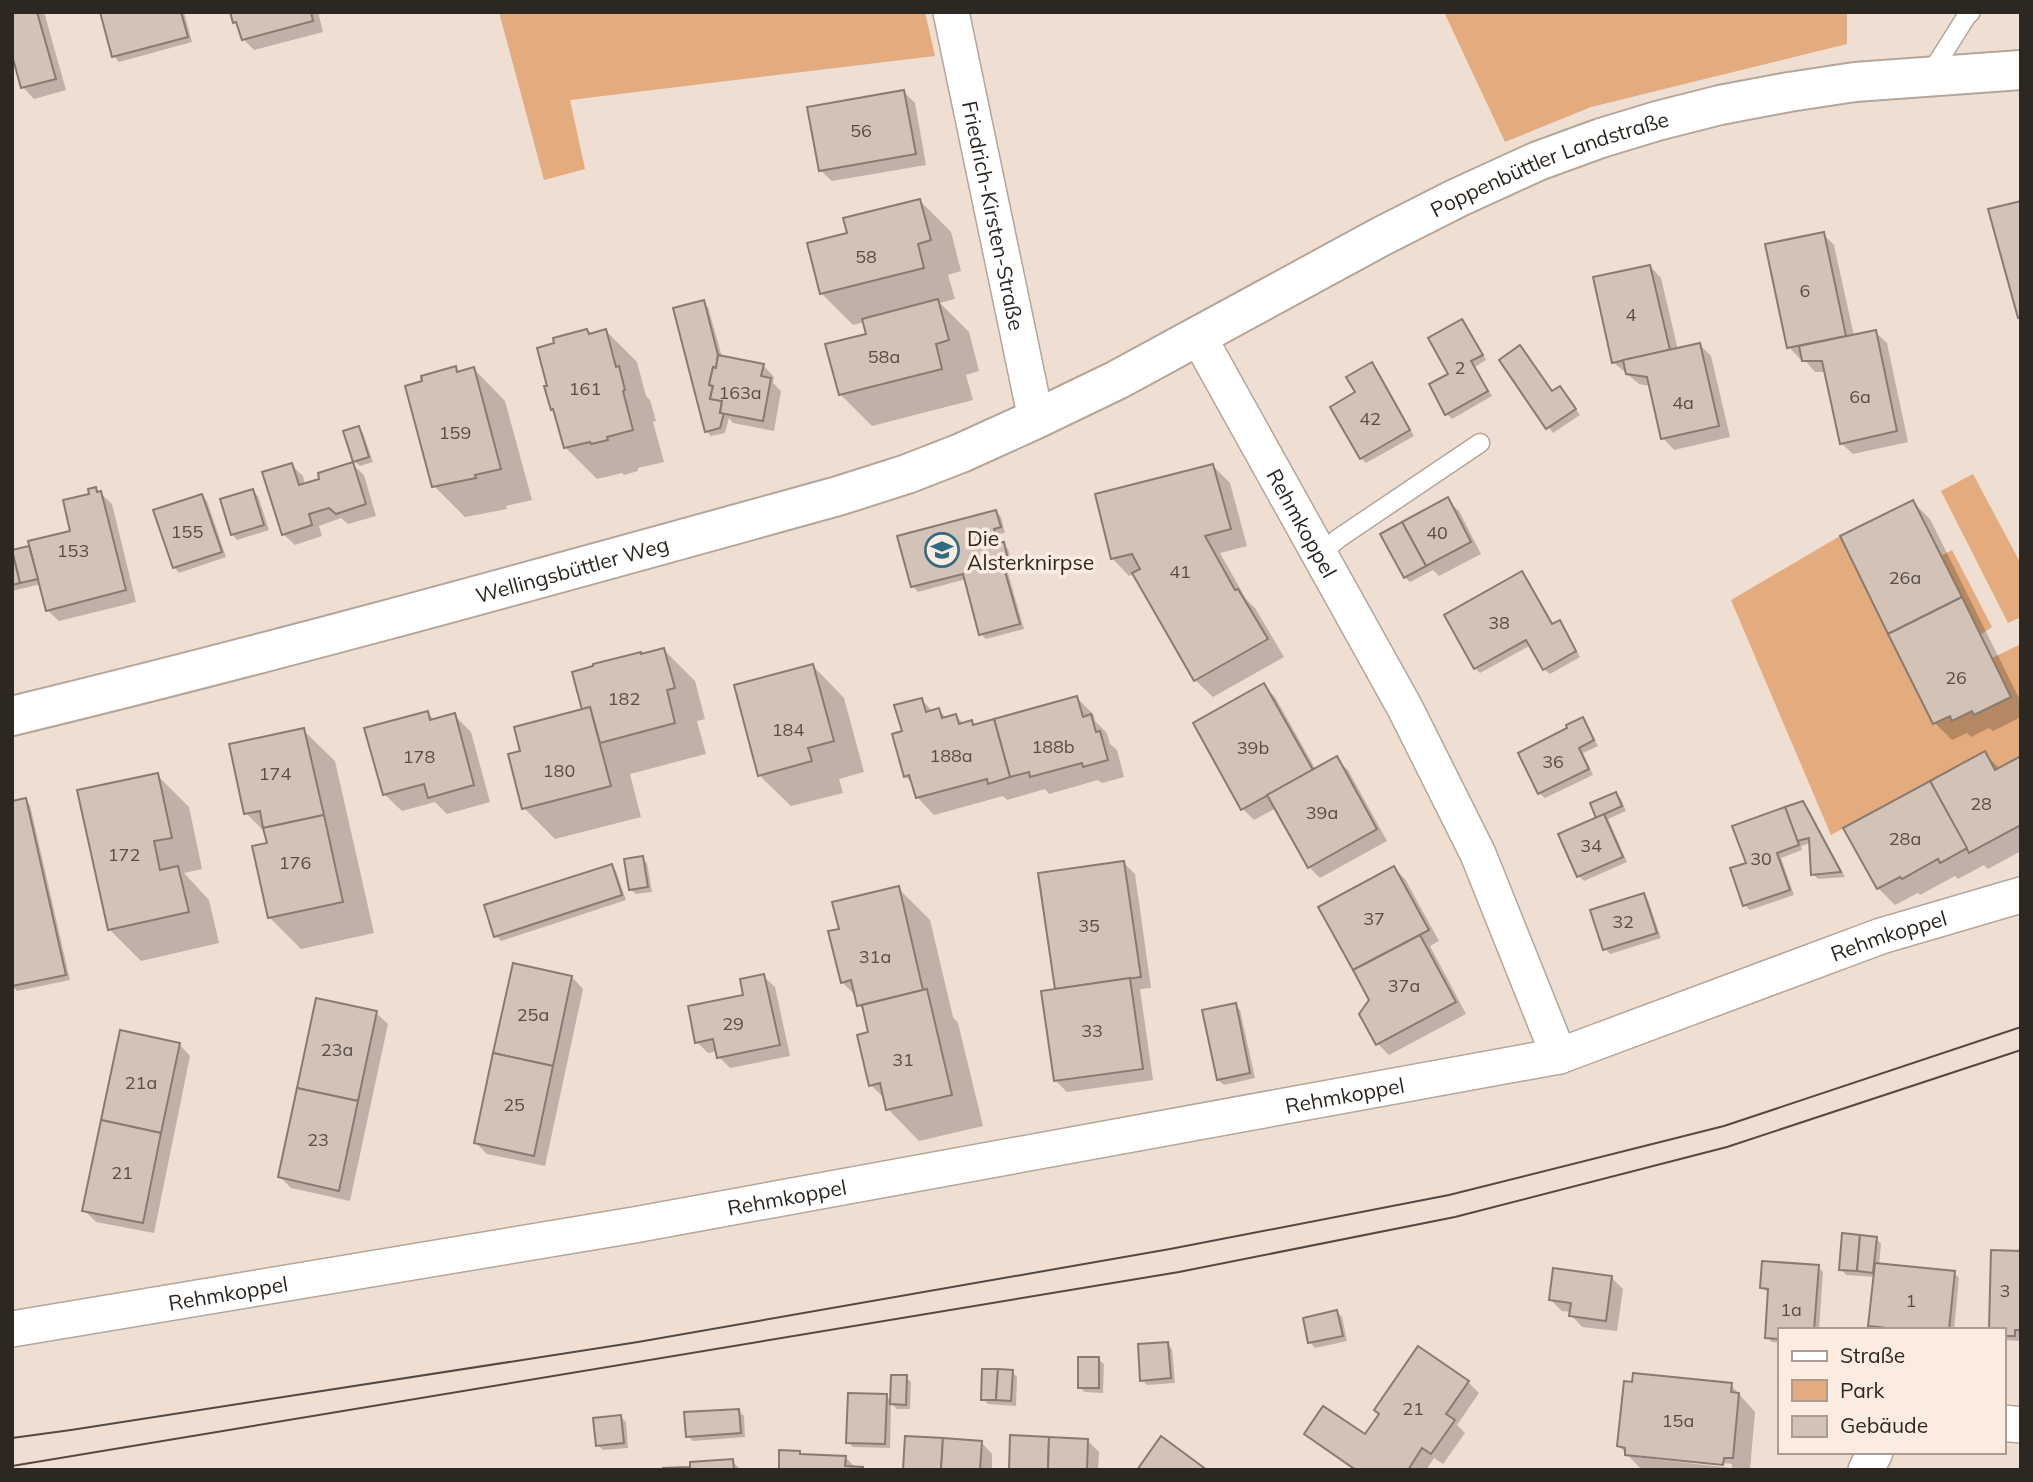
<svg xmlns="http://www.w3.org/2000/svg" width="2033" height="1482" font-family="Mulish,sans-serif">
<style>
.green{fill:#e3ab7e}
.shadow{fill:#0003;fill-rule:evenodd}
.building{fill:#d3c3b7;stroke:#897b6f;stroke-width:2}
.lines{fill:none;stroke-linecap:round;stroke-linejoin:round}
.lane-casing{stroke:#b5a69a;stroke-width:21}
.street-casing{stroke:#b5a69a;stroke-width:38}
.secondary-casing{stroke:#b5a69a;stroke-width:42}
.lane{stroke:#fff;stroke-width:18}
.street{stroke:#fff;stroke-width:35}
.secondary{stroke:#fff;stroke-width:38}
.tram{stroke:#514943;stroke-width:2}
.labels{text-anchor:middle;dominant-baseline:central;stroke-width:7;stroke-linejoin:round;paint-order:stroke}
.number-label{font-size:18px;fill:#564e47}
.street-label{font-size:21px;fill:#2d2722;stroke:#fcecdf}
.poi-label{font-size:21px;fill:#2d2722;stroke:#fcecdf;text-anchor:start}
</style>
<rect width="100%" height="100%" fill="#efded2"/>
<!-- green -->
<g class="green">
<polygon points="499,12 925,12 935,56 570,100 585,169 544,180"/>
<polygon points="1444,12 1847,12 1847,44 1591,107 1505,142"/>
<polygon points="1973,474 2021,564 2021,617 2008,623 1941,491"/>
<polygon points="1840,536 1933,724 1950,716 1953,721 1972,711 1975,715 2011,697 1992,658 2021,644 2021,756 1995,770 1984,752 1831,835 1731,600"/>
<polygon points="1952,550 1992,627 1980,635 1941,556"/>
</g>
<!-- shadow -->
<g class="shadow">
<polygon points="12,12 44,12 66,90 34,99 23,87"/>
<polygon points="102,12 184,12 192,42 119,62 114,56"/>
<polygon points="232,12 318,12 323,32 254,50 243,39"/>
<polygon points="904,92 915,103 926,165 832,181 820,170"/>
<polygon points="919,200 951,232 961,271 948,275 955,299 940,303 969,332 979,371 966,375 973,400 872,426 840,394 868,335 864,322 853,325 822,294 809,244 849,234"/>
<polygon points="1823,234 1834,245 1854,336 1875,332 1887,343 1908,442 1853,454 1841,443 1826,372 1815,372 1803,358 1800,359 1789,347"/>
<polygon points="1650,266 1661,278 1678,350 1700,345 1711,356 1730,437 1674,450 1663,438 1651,386 1639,384 1613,362"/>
<polygon points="703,302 708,307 722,357 763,365 774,377 773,383 781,391 774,431 733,423 729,418 725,433 711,436 706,431"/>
<polygon points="1462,321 1467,326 1486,360 1475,367 1492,396 1452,419 1447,414 1450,375"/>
<polygon points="587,331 592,335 606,331 637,362 646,396 650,400 656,421 653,422 664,462 638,468 638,471 624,475 622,473 597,479 565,447 556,413 552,409"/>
<polygon points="1501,361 1553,393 1560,388 1580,415 1553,433"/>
<polygon points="1371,365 1376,370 1414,436 1366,463 1361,458 1357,393"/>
<polygon points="455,368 460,373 474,369 505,401 532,500 506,506 507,509 465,517 434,486"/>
<polygon points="358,428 363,433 373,462 360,466 354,461"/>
<polygon points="352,464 364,475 376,516 348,524 341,518 319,526 322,536 295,545 283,534 291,465 303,476 305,485 321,480"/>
<polygon points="1213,466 1230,483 1247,546 1220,553 1246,599 1255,608 1284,657 1213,697 1195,680 1135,574 1129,576 1112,558"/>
<polygon points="96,489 112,504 136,602 59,621 47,610 41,584 12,591 12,550 14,552 31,547 73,532"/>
<polygon points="252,491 258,496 269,530 237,540 232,534"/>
<polygon points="202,496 207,501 226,557 179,573 174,567"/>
<polygon points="1447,500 1459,511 1481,554 1439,576 1433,570 1410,582 1405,577"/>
<polygon points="1913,502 1930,519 2021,702 2021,717 1993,731 1989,728 1971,737 1967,733 1952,740 1935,723 1842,537"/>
<polygon points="996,512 1001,517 1005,533 998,534 1001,544 1003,544 1008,549 1013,565 1006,566 1024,629 986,639 981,634 966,579 918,592 913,586"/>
<polygon points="1522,573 1527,578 1554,625 1559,622 1564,627 1580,657 1550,674 1544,669 1531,645 1480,673 1475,668"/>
<polygon points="664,650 695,681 705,719 697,721 706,754 630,774 641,817 555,839 524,808 522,752 584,711 642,655"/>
<polygon points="813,666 844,698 864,772 839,779 843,793 791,806 759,775"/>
<polygon points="1264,686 1275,697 1316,770 1336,759 1348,770 1387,841 1320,878 1309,867 1276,808 1254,820 1243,809"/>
<polygon points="1077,698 1094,715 1095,721 1107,733 1110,744 1117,750 1124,777 1102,783 1098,780 1049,794 1045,789 1007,800 1003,796 934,815 917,797 913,784 905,776 904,733 922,700 933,712 939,710 947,719 956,716 964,724 971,722 975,726"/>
<polygon points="427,713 435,720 454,715 471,732 490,802 447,814 435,802 402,811 384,794"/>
<polygon points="1582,719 1587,724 1598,746 1583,753 1593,775 1545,798 1539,793 1570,729"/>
<polygon points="303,730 335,761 374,933 301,949 270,918 269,844 267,834 246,813"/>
<polygon points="1985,754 2000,769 2021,758 2021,851 1988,869 1984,865 1958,879 1955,876 1920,895 1918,893 1895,905 1878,888"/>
<polygon points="157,775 189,807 202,869 184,873 209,900 219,943 141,961 109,929"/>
<polygon points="1616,794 1621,799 1626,811 1608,819 1627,862 1584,881 1579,876 1599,818"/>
<polygon points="25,800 30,805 70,980 17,991 12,986 12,803"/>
<polygon points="1803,803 1808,808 1845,877 1818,879 1813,874 1811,843 1801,846 1802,850 1781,858 1794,895 1750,910 1745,905 1748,864"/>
<polygon points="642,858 647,863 652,892 636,894 630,889"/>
<polygon points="1124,863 1135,874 1151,988 1140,989 1153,1080 1067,1092 1056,1081 1057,990"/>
<polygon points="611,866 616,871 626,900 501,941 496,936"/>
<polygon points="1394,868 1405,879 1439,941 1430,946 1466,1014 1389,1055 1378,1044 1371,1000 1321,908"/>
<polygon points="898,888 930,920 953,1017 958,1023 983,1126 919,1141 888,1109 886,1100 871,1085 870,1033 865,1012 859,1005 856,996 842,982 841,930"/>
<polygon points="1643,895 1648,900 1661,938 1610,954 1605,949"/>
<polygon points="763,976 775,987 790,1056 730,1068 719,1057 718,1051 708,1053 697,1042 745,997"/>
<polygon points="572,977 583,989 545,1166 487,1154 476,1143"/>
<polygon points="1235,1005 1240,1010 1255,1078 1224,1085 1218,1080"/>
<polygon points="376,1013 388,1024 350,1201 291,1188 280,1177"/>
<polygon points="179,1044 190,1056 154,1233 96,1222 84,1210"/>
<polygon points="1876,1238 1881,1244 1879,1265 1954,1273 1959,1278 1954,1330 1875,1330 1870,1325 1875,1277 1846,1275 1841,1269"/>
<polygon points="2021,1253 2021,1335 2019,1335 2019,1341 2003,1340 2003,1330 1991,1328"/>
<polygon points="1818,1267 1823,1272 1819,1330 1779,1330 1779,1343 1772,1342 1767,1337 1770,1293 1762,1288"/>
<polygon points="1611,1277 1623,1289 1617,1331 1582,1327 1571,1315 1571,1312 1562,1311 1551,1300"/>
<polygon points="1337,1312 1342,1317 1347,1341 1315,1348 1310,1342"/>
<polygon points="1167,1344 1172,1349 1175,1383 1147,1385 1142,1380"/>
<polygon points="1098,1359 1104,1364 1103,1393 1085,1392 1079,1387"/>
<polygon points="1012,1372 1017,1377 1016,1406 988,1404 983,1399"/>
<polygon points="906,1377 911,1382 910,1409 897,1409 891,1403 890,1448 853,1447 848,1442 886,1396 892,1402"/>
<polygon points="1468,1382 1479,1393 1457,1425 1465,1433 1443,1464 1434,1458 1426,1470 1354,1470 1318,1445 1306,1434 1365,1437"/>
<path d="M1731,1385l24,27 -5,58h-108l-23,-24zM1635,1454l97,10v4l-97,-11z"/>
<polygon points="738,1411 744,1416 745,1437 693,1441 688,1436"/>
<polygon points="621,1417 626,1422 628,1448 603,1450 598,1445"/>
<polygon points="1088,1441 1099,1452 1098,1470 1010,1470"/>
<polygon points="981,1442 992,1454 992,1470 905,1470"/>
<polygon points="799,1452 802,1455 845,1457 856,1468 863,1470 780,1470"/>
<polygon points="732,1461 741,1470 668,1470 692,1469"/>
</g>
<!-- building -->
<g class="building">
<polygon points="12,12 37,12 56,79 21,88 12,55"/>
<polygon points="100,12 181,12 188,37 112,57"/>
<polygon points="230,12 311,12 313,21 242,40 236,22 233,23"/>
<polygon points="904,90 916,154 819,171 807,107"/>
<polygon points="920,199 931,240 918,244 924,268 820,294 807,243 847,233 843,218"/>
<polygon points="2021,201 2021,317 2018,318 1988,209"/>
<polygon points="1824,232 1846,336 1787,348 1765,244"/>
<polygon points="1650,265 1670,350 1612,363 1593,277"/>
<polygon points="938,299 949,340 936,344 942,369 839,395 825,344 866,334 862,319"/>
<polygon points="704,300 718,355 716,368 713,367 709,385 713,386 710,399 722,401 720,413 724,413 720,428 705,432 673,308"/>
<polygon points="1462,319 1483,355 1471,361 1488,391 1445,415 1429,384 1448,374 1428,338"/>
<polygon points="587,329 589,334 606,329 616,367 619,366 625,390 623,391 633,430 607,437 608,440 591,444 590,442 564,448 553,409 551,410 544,386 547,386 537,348 554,343 553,338"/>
<polygon points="1876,330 1897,431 1840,444 1822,361 1802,361 1799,346"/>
<polygon points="1700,343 1719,426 1661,439 1647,377 1626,374 1623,360"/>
<polygon points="1520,345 1552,391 1560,386 1576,409 1546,429 1499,360"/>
<polygon points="718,355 764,364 761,376 771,378 763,421 720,413 722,401 710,399 713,386 709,385 713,367 716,368"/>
<polygon points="1372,362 1410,430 1360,459 1330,407 1355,392 1346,377"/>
<polygon points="456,366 457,372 474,367 501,469 475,475 476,478 432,487 405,386 422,381 421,376"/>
<polygon points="359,426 369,457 353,462 343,431"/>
<polygon points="353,462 366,504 336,514 329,508 309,514 312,525 282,535 262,472 292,463 299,485 319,479 318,473"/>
<polygon points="1213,464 1231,529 1205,536 1235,590 1238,589 1268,639 1194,681 1132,573 1140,569 1132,554 1111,559 1095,494"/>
<polygon points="96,487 97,492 101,491 126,590 46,611 28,541 70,531 63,500 89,494 88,489"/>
<polygon points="253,489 264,525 231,535 220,499"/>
<polygon points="202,494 222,552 173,568 153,510"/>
<polygon points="1448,497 1471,542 1426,566 1402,522"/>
<polygon points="1913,500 1962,597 1888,634 1840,536"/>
<polygon points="996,510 1001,527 994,529 998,543 1004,542 1008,560 1002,561 1020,624 979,635 963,574 911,587 897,536"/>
<polygon points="1402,522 1426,566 1404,578 1380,534"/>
<polygon points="29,546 38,579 20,583 12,550"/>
<polygon points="12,551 20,583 12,585"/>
<polygon points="1522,571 1552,624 1560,620 1576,651 1543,670 1526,640 1474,669 1444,615"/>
<polygon points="1962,597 2011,697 1974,715 1972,711 1952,721 1950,716 1933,724 1888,634"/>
<polygon points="664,648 675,688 667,690 675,723 600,743 590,707 582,710 572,672 593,666 593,664 641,652 641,654"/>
<polygon points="813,664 834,741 808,748 812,761 758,776 734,685"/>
<polygon points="1264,683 1313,770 1241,810 1193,723"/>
<polygon points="1077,696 1083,717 1091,714 1096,732 1100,731 1108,760 1083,767 1082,763 1030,777 1029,772 1010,777 994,719"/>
<polygon points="922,698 926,712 939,708 942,718 956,714 959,724 972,720 973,725 994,719 1010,777 988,784 987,779 916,798 909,775 904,777 892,734 902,731 894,705"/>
<polygon points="590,707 611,786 522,809 508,754 520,751 514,727"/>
<polygon points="428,711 430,720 455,713 474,785 428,798 424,784 383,795 364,728"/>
<polygon points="1583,717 1594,740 1579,748 1589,769 1538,794 1518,753 1567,728 1566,725"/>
<polygon points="304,728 324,815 263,828 260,811 244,814 229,744"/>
<polygon points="1985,751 1995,770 2021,756 2021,825 1969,853 1930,781"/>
<polygon points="1337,756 1377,829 1308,868 1267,795"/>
<polygon points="158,773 172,838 154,841 160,870 178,866 189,912 108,930 77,790"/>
<polygon points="1930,781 1967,848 1940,863 1938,859 1902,879 1900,877 1877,889 1843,828"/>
<polygon points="1616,792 1622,806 1596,818 1590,803"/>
<polygon points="26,798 66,975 12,986 12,801"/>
<polygon points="1803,801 1841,872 1811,875 1809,838 1797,841 1785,807"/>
<polygon points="1785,807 1799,845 1777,853 1790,890 1743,906 1730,868 1746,863 1732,826"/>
<polygon points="1604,814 1623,857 1577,877 1558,834"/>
<polygon points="324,815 343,902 268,918 252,846 267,843 263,828"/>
<polygon points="643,856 648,887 629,890 624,859"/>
<polygon points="1124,861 1141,977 1055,989 1038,873"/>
<polygon points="612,864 622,895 494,937 484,905"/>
<polygon points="1394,866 1429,930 1353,970 1318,907"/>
<polygon points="899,886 923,990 857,1006 851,980 841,983 828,931 839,929 832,902"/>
<polygon points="1644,893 1657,933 1603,950 1590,910"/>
<polygon points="1420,935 1456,1002 1376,1045 1359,1014 1369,1000 1353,970"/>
<polygon points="513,963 572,976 553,1066 493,1053"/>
<polygon points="764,974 780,1045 717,1058 713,1039 695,1043 688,1006 743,995 740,979"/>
<polygon points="1130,978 1143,1069 1054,1081 1041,991"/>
<polygon points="927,989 952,1095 886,1110 880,1083 869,1086 857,1035 868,1032 862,1005"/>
<polygon points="316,998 377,1011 358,1101 297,1088"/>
<polygon points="1236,1003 1250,1073 1217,1080 1202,1010"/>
<polygon points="120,1030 180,1043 161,1133 101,1120"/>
<polygon points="493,1053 553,1066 534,1156 474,1143"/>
<polygon points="297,1088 358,1101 339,1191 278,1177"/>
<polygon points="101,1120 161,1133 143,1223 82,1211"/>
<polygon points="1842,1233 1860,1235 1857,1271 1839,1270"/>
<polygon points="1860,1235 1877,1237 1873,1273 1857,1271"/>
<polygon points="1991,1250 2021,1251 2021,1330 2015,1330 2015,1336 2003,1336 2003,1330 1989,1329"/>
<polygon points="1762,1261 1819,1265 1814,1330 1779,1330 1779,1339 1765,1338 1768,1289 1760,1288"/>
<polygon points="1875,1263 1955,1271 1949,1330 1887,1330 1887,1328 1868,1326"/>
<polygon points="1553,1268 1612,1276 1606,1321 1569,1316 1571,1303 1549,1300"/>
<polygon points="1337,1310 1343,1336 1308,1343 1303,1318"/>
<polygon points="1168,1342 1171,1378 1140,1381 1138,1344"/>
<polygon points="1418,1346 1469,1381 1446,1414 1455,1420 1431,1454 1422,1448 1408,1470 1356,1470 1304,1434 1323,1406 1365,1434 1379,1414 1374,1410"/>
<rect x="1078" y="1357" width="21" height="31"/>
<polygon points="982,1369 998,1369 996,1400 981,1400"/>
<polygon points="998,1369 1013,1370 1011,1401 996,1400"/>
<polygon points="1633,1373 1732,1383 1731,1392 1739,1393 1733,1458 1724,1458 1723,1465 1625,1455 1625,1448 1617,1446 1624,1381 1632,1382"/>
<polygon points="891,1375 907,1375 906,1405 890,1404"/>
<polygon points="848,1393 887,1394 885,1444 846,1443"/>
<polygon points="739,1409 741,1433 686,1437 684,1412"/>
<polygon points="621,1415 624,1443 596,1446 593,1418"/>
<polygon points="1010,1435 1049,1437 1048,1470 1009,1470"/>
<polygon points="905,1436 943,1438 941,1470 903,1470"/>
<polygon points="1161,1436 1207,1470 1137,1470"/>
<polygon points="1049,1437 1088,1439 1087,1470 1048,1470"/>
<polygon points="943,1438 982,1441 980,1470 941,1470"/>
<polygon points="779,1450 800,1451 800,1454 846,1456 845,1466 863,1467 863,1470 779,1470"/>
<polygon points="733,1459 734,1470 663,1470 663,1468 690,1467 690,1462"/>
</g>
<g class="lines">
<!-- lane casing -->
<g class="lane-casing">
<g id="lane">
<polyline points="1929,76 1966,17 1971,12"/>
<polyline points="1320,554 1339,538 1480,443"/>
</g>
</g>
<!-- street casing -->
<g class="street-casing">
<g id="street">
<path id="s1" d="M951,12l85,407"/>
<path id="s2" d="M1198,336l207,372 73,146 81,202"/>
<path id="s3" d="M12,1329l622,-104 925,-169 322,-120 140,-41"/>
<polyline points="2003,1423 2021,1425"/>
<polyline points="1866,1470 1875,1452"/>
</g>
</g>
<!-- secondary casing -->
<g class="secondary-casing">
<g id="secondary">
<path id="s4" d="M12,716c277,-67 551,-144 826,-220l69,-22 54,-21 75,-34 81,-39 265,-144 75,-38 81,-37 63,-23 56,-17 63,-16 69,-13 66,-10 166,-12"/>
</g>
</g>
<!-- lane -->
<use href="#lane" class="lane"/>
<!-- street -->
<use href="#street" class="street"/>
<!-- secondary -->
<use href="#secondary" class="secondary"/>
<!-- tram -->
<g class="tram">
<polyline points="12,1438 71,1430 638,1342 1170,1249 1449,1195 1724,1126 2021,1027"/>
<polyline points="12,1466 1179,1272 1455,1217 1727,1147 2021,1050"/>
</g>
</g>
<!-- icons -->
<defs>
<g id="school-ring" transform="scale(1.75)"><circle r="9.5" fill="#fcecdf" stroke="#306a83" stroke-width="1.5"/><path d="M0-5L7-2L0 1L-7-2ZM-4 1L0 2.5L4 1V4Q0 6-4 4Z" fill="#306a83"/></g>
</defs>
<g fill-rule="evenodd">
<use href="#school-ring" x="942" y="550"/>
</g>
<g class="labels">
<!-- number labels -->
<g class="number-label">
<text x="861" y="130">56</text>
<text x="866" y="256">58</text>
<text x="1805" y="290">6</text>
<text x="1631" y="314">4</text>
<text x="884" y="356">58a</text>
<text x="1460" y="367">2</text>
<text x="585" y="388">161</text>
<text x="740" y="392">163a</text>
<text x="1860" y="396">6a</text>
<text x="1683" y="402">4a</text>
<text x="1370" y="418">42</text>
<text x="455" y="432">159</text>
<text x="187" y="531">155</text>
<text x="1437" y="532">40</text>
<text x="73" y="550">153</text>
<text x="1180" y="571">41</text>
<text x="1905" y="577">26a</text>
<text x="1499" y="622">38</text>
<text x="1956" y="677">26</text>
<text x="624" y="698">182</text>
<text x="788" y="729">184</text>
<text x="1053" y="746">188b</text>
<text x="1253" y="747">39b</text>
<text x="951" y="755">188a</text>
<text x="419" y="756">178</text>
<text x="1553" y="761">36</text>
<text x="559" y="770">180</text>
<text x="275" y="773">174</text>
<text x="1981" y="803">28</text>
<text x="1322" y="812">39a</text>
<text x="1905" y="838">28a</text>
<text x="1591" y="845">34</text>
<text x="124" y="854">172</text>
<text x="1761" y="858">30</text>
<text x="295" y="862">176</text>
<text x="1374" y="918">37</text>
<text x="1623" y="921">32</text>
<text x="1089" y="925">35</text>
<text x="875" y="956">31a</text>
<text x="1404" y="985">37a</text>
<text x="533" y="1014">25a</text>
<text x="733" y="1023">29</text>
<text x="1092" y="1030">33</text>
<text x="337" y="1049">23a</text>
<text x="903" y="1059">31</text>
<text x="141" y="1082">21a</text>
<text x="514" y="1104">25</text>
<text x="318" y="1139">23</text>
<text x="122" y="1172">21</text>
<text x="2005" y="1290">3</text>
<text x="1911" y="1300">1</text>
<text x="1791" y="1309">1a</text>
<text x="1413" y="1408">21</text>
<text x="1678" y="1420">15a</text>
</g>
<!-- street labels -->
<g class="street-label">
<text stroke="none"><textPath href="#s4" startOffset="1642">Poppenbüttler Landstraße</textPath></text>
<text stroke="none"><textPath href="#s1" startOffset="208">Friedrich-Kirsten-Straße</textPath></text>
<text stroke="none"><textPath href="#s2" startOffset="214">Rehmkoppel</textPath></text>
<text stroke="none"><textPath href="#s4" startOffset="579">Wellingsbüttler Weg</textPath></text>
<text stroke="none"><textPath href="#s3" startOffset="1922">Rehmkoppel</textPath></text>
<text stroke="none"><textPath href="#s3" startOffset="1353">Rehmkoppel</textPath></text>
<text stroke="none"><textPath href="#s3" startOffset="786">Rehmkoppel</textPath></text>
<text stroke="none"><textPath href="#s3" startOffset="219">Rehmkoppel</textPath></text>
</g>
<!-- poi labels -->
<g class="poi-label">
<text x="967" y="538">Die<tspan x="967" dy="24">Alsterknirpse</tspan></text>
</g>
</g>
<!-- border -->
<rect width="2033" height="1482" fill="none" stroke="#2d2722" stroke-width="28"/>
<!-- legend -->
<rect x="1778" y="1328" width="228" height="126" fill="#fcecdf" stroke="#a99d93" stroke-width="2"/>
<rect x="1792" y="1351" width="35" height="10" fill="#ffffff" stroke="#a99d93" stroke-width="2"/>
<text x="1840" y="1363" font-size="21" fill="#2d2722">Straße</text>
<rect x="1792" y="1380" width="35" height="21" fill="#e3ab7e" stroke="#a99d93" stroke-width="2"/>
<text x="1840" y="1398" font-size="21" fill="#2d2722">Park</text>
<rect x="1792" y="1416" width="35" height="21" fill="#d3c3b7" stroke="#a99d93" stroke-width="2"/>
<text x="1840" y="1433" font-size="21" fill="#2d2722">Gebäude</text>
</svg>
